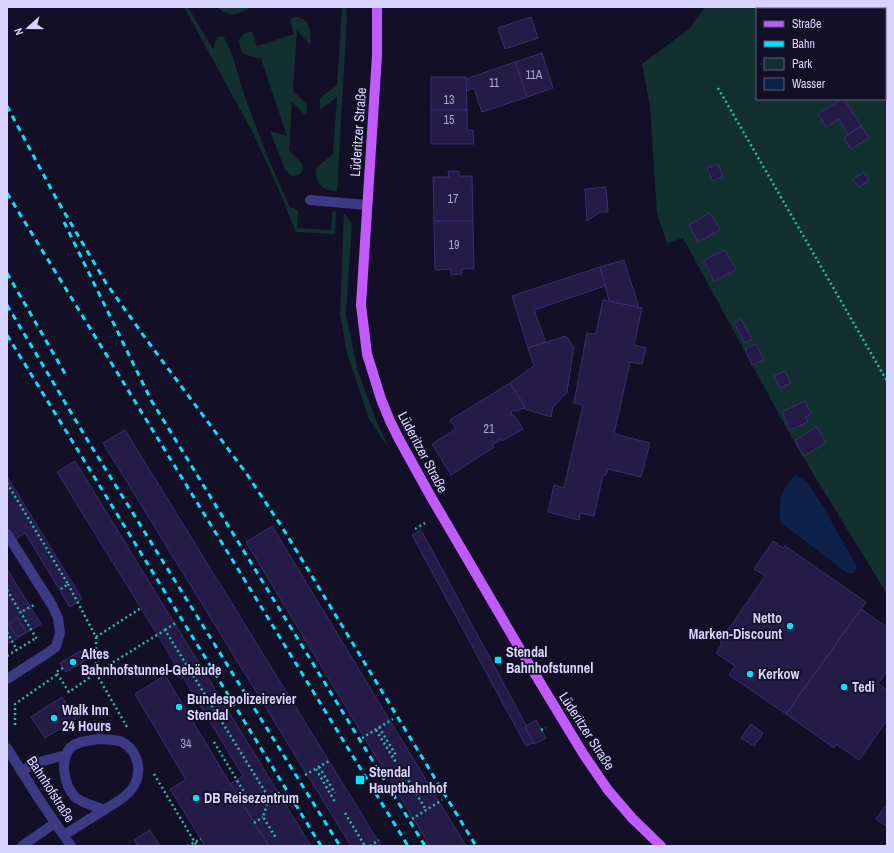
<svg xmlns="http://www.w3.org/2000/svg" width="894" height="853" font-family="'Archivo Narrow',sans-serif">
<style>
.green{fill:#12302f;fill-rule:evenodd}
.water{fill:#0c2248}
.building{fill:#241b47;stroke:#3b2d73}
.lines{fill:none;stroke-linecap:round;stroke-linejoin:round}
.path{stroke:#2fb8b0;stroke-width:2.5;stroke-dasharray:2 3;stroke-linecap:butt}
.minor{stroke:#3d3a85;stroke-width:10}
.major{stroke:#c25bff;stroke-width:10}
.rail{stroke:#00e5ff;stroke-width:3;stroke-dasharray:6 5;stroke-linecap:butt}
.poi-dot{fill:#00e5ff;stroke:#130f26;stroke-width:1.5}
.labels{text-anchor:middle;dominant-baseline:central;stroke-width:3.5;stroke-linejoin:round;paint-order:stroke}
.number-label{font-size:12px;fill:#aca6d1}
.street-label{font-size:14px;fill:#d9d4ff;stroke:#130f26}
.poi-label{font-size:14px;font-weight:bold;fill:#d9d4ff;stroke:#130f26;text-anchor:start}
</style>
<rect width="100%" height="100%" fill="#130f26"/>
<!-- green -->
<g class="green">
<path d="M184,7h4l25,42 4,-12 6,-1c11,16 15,42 22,61 13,37 28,74 45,110l8,3 -1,18 34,2 1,-18 4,-1 -1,23 -39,-2 -20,-49 -23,-50z"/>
<path d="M218,7h33c-11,7 -24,12 -33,0z"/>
<path d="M342,7h4l1,10 -10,174c-15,0 -22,-8 -21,-23l17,-14 4,-57 -17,13v-12l17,-13z"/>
<path d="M705,7h182v587l-89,-145 -115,-211 -16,5 -10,-30 -7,-107 -8,-42 47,-35zM757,9h128v90h-128z"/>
<path d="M295,17c17,1 16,15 15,28l-13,-15 -4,61 14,13 -1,12 -14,-14 -3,48 14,15c0,8 -4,11 -11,11l-7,-6 -15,-39 17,5 -26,-77 -18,-5 -4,-11 1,-5 4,-4 8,-3 5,15 37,-12 -4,-15z"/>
<polygon points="344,213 352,223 346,315 358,372 376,420 389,448 389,449 369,419 347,353 340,315"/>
</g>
<!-- water -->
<path class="water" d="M795,475l12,7 18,27 12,23 20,34 -3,7h-7l-67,-51c0,-23 -1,-30 15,-47z"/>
<!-- building -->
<g class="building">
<polygon points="531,17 538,38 505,49 498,28"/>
<polygon points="542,53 553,88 527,97 515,62"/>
<polygon points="515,62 527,97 482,112 474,88 466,91 466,79"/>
<polygon points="431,77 466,77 467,110 431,110"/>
<polygon points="842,99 844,99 861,126 848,134 839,119 826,127 818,114"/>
<polygon points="431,110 467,110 467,130 473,130 474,144 431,144"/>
<polygon points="861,126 869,138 851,149 844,138"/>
<polygon points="718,164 723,177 712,181 707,168"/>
<polygon points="448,171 459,171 459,176 472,176 473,221 434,221 433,177 449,177"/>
<polygon points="864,172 869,181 858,187 853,179"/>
<polygon points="606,187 608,212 600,212 587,221 585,189"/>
<polygon points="710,213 720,230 698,242 689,225"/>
<polygon points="434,221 473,221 474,269 462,269 462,274 451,275 451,269 435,270"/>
<polygon points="725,250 736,270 714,281 704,260"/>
<polygon points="624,260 639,308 609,301 600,267"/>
<polygon points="600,267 605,286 534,310 546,343 528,348 512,296"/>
<polygon points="603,300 642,308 634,345 646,348 642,364 630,362 614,434 650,443 641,477 608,469 606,475 603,475 594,516 580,513 579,520 548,512 554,485 564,488 583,405 574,403 587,333 596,334"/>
<polygon points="741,319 752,339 745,343 734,323"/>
<polygon points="566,336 573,346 574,346 567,392 553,407 551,417 522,408 525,407 510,383 534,366 528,348"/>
<polygon points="756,344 764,360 752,365 745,349"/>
<polygon points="785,371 791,383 780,388 774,376"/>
<polygon points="510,383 525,407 517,411 512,410 511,415 514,415 523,429 502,441 501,439 492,445 494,447 451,475 432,444 456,429 450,420"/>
<polygon points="805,401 811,414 805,417 808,422 790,430 782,412"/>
<polygon points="817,427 826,443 804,456 795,440"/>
<polygon points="125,430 329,761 381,846 351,846 103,443"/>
<polygon points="75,461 311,846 269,846 237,795 230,784 243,776 157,634 57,472"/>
<polygon points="7,476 82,599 70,607 25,533 7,545 7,506 8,505 7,503"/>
<polygon points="272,526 466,846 430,846 246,542"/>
<polygon points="421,530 535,742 526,746 412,535"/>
<polygon points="773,541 783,548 785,546 866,602 786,714 729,675 735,666 716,653 722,644 720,642 765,576 754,569"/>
<polygon points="7,569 41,624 7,644"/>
<polygon points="861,609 887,627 887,671 878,684 887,690 887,720 859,760 836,744 834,748 786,714"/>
<polygon points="18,618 26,632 17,637 9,624"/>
<polygon points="80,651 86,660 66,672 60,663"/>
<polygon points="165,675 237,795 269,846 205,846 191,823 170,789 186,780 135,694"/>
<polygon points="62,697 76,719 45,738 31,717"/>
<polygon points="536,720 546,738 534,744 525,727"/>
<polygon points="751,724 763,733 754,746 741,738"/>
<polygon points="885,806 887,808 887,827 876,819"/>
<polygon points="150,830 160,846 138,846 134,840"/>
</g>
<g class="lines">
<!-- path -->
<g class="path">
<polyline points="718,88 887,381"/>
<polyline points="7,483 68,584 61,589"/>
<polyline points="415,529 425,523"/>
<polyline points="68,584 96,637 96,673"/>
<polyline points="7,590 38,641"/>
<polyline points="23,611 34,605"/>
<polyline points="165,630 177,622"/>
<polyline points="7,632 17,650"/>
<polyline points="96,637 141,608"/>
<polyline points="7,656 36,638"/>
<polyline points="63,668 56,672 69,692 96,673 127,727"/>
<polyline points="96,673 165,630 269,798 263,817 276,838"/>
<polyline points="15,725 15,704 58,674"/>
<polyline points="379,727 397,757"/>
<polyline points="376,730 397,764"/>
<polyline points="541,730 546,728"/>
<polyline points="362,738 393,719"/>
<polyline points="214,742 247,797 241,801"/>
<polyline points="319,767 335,793"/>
<polyline points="316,769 335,802"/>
<polyline points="154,774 197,846"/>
<polyline points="305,775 329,761"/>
<polyline points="406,776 426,810"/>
<polyline points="269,798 281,792"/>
<polyline points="345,813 365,846"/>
<polyline points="412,819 442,800"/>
<polyline points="254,823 263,817"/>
<polyline points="187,846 201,839"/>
<polyline points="370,846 379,840"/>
</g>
<!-- minor -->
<g class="minor">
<polyline points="310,200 367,205"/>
<polyline points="7,534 52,605 58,618 60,633 56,647 46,654 7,679"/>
<path d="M98,739c7,1 18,0 24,3 18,10 21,33 9,48 -7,9 -18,14 -27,20 -10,-5 -21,-6 -29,-13 -11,-12 -16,-37 -4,-50 7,-6 18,-6 27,-8z"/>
<polyline points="7,748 39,799 71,846"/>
<polyline points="21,771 39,762 66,755"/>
<polyline points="64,835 104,810"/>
<polyline points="22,846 55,823"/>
</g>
<!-- major -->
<polyline class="major" points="377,7 377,55 361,305 367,354 381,399 390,421 400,441 431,497 527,661 584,755 608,790 632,818 661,846"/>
<!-- rail -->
<g class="rail">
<polyline points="7,106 56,198 106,283 146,339 246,473 282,527 476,846"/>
<polyline points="7,193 408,846"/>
<polyline points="64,222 151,400 425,846"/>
<polyline points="7,273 67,377"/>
<polyline points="7,305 88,441 340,846"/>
<polyline points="7,335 321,846"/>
</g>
</g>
<!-- markers -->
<g class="poi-dot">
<circle cx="790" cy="626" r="4"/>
<rect x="494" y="656" width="8" height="8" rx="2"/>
<circle cx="73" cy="662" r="4"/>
<circle cx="750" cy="674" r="4"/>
<circle cx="844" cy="687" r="4"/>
<circle cx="179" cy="707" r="4"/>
<circle cx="54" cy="718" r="4"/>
<rect x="355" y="775" width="10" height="10" rx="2"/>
<circle cx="196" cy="798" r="4"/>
</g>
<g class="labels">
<!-- number labels -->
<g class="number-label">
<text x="534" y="75">11A</text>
<text x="494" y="83">11</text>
<text x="449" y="100">13</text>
<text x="449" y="120">15</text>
<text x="453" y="199">17</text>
<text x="454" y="245">19</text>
<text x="489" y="429">21</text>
<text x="186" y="744">34</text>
</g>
<!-- street labels -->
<g class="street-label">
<text transform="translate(358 132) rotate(-86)">Lüderitzer Straße</text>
<text transform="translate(423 452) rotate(62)">Lüderitzer Straße</text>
<text transform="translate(587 731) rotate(57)">Lüderitzer Straße</text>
<text transform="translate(51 789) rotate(57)">Bahnhofstraße</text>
</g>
<!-- poi labels -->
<g class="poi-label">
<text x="782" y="618" text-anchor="end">Netto<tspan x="782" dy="16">Marken-Discount</tspan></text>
<text x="506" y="652">Stendal<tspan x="506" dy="16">Bahnhofstunnel</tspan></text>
<text x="81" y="654">Altes<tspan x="81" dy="16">Bahnhofstunnel-Gebäude</tspan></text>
<text x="758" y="674">Kerkow</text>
<text x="852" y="687">Tedi</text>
<text x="187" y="699">Bundespolizeirevier<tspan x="187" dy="16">Stendal</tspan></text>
<text x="62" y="710">Walk Inn<tspan x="62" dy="16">24 Hours</tspan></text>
<text x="369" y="772">Stendal<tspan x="369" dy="16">Hauptbahnhof</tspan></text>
<text x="204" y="798">DB Reisezentrum</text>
</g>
</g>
<!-- border -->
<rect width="894" height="853" fill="none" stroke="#d9d4ff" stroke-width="16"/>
<!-- legend -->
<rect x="756" y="8" width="130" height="92" fill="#130f26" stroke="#625e7d"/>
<rect x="764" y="21" width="20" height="6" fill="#c25bff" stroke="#625e7d"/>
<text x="792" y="28" font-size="12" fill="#d9d4ff">Straße</text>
<rect x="764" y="41" width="20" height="6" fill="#00e5ff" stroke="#625e7d"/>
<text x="792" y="48" font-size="12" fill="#d9d4ff">Bahn</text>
<rect x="764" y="58" width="20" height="12" fill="#12302f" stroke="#625e7d"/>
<text x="792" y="68" font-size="12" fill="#d9d4ff">Park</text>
<rect x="764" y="78" width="20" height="12" fill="#0c2248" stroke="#625e7d"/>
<text x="792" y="88" font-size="12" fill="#d9d4ff">Wasser</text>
<!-- north arrow -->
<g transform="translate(28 28) rotate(249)" stroke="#130f26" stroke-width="3" paint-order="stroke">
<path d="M0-3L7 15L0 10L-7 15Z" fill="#d9d4ff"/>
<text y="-6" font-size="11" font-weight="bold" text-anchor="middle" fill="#d9d4ff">N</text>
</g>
</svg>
